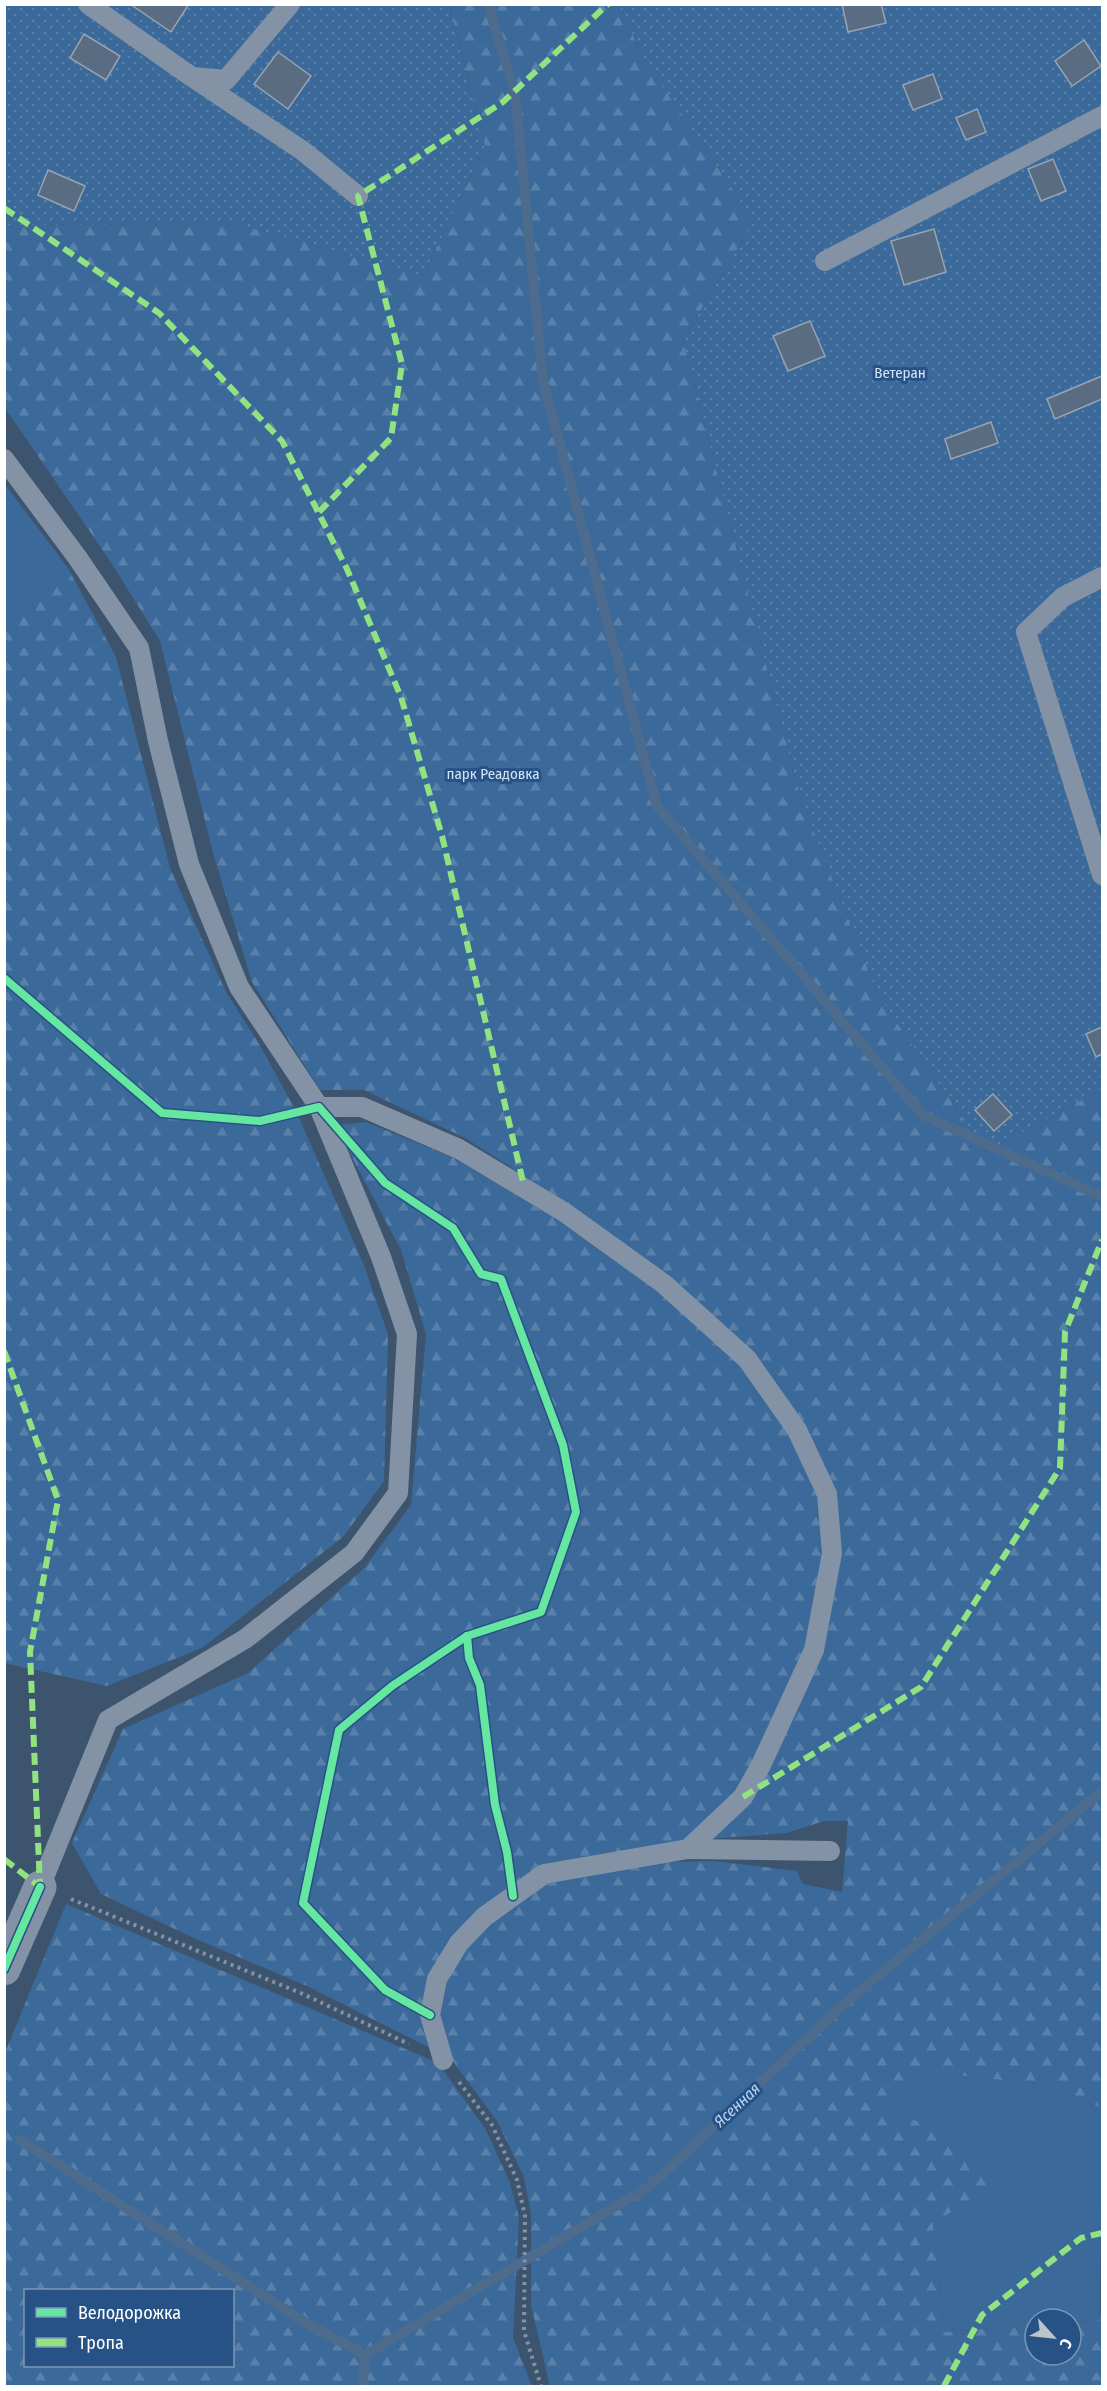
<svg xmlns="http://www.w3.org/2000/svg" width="1107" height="2391" font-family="'Fira Sans Condensed',sans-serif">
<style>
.green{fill:#3b699a}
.forest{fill:url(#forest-firs);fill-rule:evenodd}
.garden{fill:url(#garden-dots)}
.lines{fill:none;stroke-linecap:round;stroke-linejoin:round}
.stream{stroke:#4c6b8d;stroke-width:10}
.building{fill:#5a6c81;stroke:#96a4b3;stroke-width:1.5}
.path{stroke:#8393a5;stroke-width:4;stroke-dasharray:3 4.5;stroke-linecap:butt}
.service{stroke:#8393a5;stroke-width:20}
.minor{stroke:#8393a5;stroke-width:33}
.quiet{stroke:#91e382;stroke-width:6;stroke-dasharray:12 6;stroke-linecap:butt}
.cycleway-casing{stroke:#275285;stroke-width:11}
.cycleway{stroke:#66e7a1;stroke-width:8}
.labels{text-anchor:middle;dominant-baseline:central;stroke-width:6;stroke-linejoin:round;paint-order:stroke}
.park-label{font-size:15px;fill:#d4e4f6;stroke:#275285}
.water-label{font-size:16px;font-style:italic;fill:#bcd5ef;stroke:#275285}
</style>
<defs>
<pattern id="forest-firs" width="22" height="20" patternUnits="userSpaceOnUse" patternTransform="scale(1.5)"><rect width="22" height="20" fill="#3b699a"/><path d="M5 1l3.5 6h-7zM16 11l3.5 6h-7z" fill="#5880a9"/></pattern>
<pattern id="garden-dots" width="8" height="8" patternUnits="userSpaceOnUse" patternTransform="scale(1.5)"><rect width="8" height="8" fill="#3b699a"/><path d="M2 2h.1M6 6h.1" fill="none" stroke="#5880a9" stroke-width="1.8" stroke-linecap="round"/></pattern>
</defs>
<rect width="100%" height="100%" fill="#3d546f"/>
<!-- green -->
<g class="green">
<polygon points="4,483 68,568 5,631 4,631"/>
<polygon points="910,2070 1048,2085 1102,2108 1100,2320 1071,2322 1071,2319 1035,2319 1035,2325 945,2332 933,2224 887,2107"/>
</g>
<!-- forest -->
<g class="forest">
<polygon points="449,4 619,5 644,59 754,221 683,340 800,796 878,995 986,1152 1102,1089 1102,2108 1048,2085 910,2070 887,2107 939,2132 994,2183 933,2224 945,2332 1035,2325 1035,2355 1071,2355 1071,2322 1100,2320 1102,2287 1102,2386 550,2386 531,2305 531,2214 524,2177 497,2121 449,2056 434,2015 441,1981 462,1946 546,1879 633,1863 713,1861 797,1871 803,1884 842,1892 848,1821 824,1821 787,1833 706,1839 768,1768 839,1552 803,1425 570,1205 465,1138 364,1090 320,1090 252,982 213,853 160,641 110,561 5,408 4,225 238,224 423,276 485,146"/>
<polygon points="68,568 116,657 170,868 226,992 259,1044 296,1111 363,1263 388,1334 384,1481 344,1536 202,1648 107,1686 4,1663 5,631"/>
<polygon points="366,1122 454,1158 558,1220 658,1291 742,1364 790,1435 820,1497 824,1554 807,1649 738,1794 683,1845 542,1870 434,1977 436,2051 307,1986 196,1939 101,1894 72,1843 123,1729 248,1673 365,1567 411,1505 426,1334 401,1250 335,1125"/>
<path d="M66,1904l372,159 48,67 24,53 9,34 -6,121 19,48h-527l-1,-331zM26,2290h206v76h-206z"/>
</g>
<!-- garden -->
<g class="garden">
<polygon points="5,5 449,5 485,146 423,276 238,224 5,225"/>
<polygon points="619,5 1102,5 1102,1089 986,1152 878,995 800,796 683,340 754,221 644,59"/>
</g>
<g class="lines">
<!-- stream -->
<g class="stream">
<polyline points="488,4 515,92 543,381 657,806 923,1115 1102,1197"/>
<polyline points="20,2140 308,2324 365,2355"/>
<polyline points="362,2386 365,2355 650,2186 844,2004 1102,1791"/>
</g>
</g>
<!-- building -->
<g class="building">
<polygon points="130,4 189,4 171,32"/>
<polygon points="842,4 881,4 886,23 848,32"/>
<polygon points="84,34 120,56 106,80 70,58"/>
<polygon points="1084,40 1101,66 1072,86 1055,61"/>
<polygon points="278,52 311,76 288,109 254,84"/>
<polygon points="933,74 942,99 913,110 903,85"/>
<polygon points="977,109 986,132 966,140 956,118"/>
<polygon points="1053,159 1066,191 1041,201 1028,169"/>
<polygon points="48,170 85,186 74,211 38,195"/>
<polygon points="934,229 946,272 904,285 891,241"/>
<polygon points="810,321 825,356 788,371 773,336"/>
<polygon points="1102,376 1102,399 1055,419 1047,399"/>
<polygon points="991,422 998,443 951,459 945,439"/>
<polygon points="1102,1027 1102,1054 1096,1057 1086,1034"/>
<polygon points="993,1094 1012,1115 994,1131 975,1110"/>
</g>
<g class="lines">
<!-- path -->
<g class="path">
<polyline points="71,1899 303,1994 409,2044"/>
<polyline points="459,2082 492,2125 517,2180 525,2216 524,2331 541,2386"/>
</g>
<!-- service -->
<g class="service">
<polyline points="88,4 192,77 226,80 290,4"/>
<polyline points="195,79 303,151 358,196"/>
<polyline points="825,261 1102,116"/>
<polyline points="4,459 77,557 139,648 158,741 189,864 239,987 319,1107 381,1257 407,1334 398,1493 354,1553 245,1639 108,1720 40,1887"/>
<polyline points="1102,577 1063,597 1026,632 1102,875"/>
<polyline points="319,1107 362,1107 459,1149 564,1212 664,1284 747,1359 797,1430 827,1494 832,1553 814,1650 761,1765 743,1797 688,1849 544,1874 484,1917 459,1943 437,1979 430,2015 443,2060"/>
<polyline points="688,1849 830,1851"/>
</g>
<!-- minor -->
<polyline class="minor" points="4,1969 40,1887"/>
<!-- quiet -->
<g class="quiet">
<polyline points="4,208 159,313 282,441 347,569 401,697 442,836 524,1186"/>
<polyline points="319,512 391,438 402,364 358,196 503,102 608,4"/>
<polyline points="4,1351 58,1500 30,1652 40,1887"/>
<polyline points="743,1797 921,1687 1060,1468 1065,1332 1102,1240"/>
<polyline points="4,1859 40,1887"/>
<polyline points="944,2386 982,2315 1081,2238 1102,2233"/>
</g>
<!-- cycleway casing -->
<g class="cycleway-casing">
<g id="cycleway">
<polyline points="4,978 162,1113 260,1121 319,1107 385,1183 453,1228 481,1274 501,1279 563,1445 576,1512 541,1612 467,1636 392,1686 339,1730 303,1903 385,1990 430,2015"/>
<polyline points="467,1636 469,1658 480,1685 495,1805 507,1852 513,1896"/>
<polyline points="4,1969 40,1887"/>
</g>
</g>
<!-- cycleway -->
<use href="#cycleway" class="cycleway"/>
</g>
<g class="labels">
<!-- park labels -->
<g class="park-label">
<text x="900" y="373">Ветеран</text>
<text x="493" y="774">парк Реадовка</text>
</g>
<!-- water labels -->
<g class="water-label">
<text transform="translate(737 2105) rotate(-43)">Ясенная</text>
</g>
</g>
<!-- border -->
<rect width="1107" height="2391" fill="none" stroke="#ffffff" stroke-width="12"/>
<!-- legend -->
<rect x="24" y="2289" width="210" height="78" fill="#275285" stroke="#7d97b6" stroke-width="1.5"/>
<rect x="36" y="2308" width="30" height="9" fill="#66e7a1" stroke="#7d97b6" stroke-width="1.5"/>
<text x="78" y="2319" font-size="18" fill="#ffffff">Велодорожка</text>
<rect x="36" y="2338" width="30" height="9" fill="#91e382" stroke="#7d97b6" stroke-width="1.5"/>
<text x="78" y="2349" font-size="18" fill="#ffffff">Тропа</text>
<!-- north arrow -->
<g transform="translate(1053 2337) rotate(117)"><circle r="28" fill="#275285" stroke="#7d97b6" stroke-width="1.5"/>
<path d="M0-4.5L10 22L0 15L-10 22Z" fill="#bbc3cd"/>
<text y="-9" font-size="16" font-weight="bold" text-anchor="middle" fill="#ffffff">С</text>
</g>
</svg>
